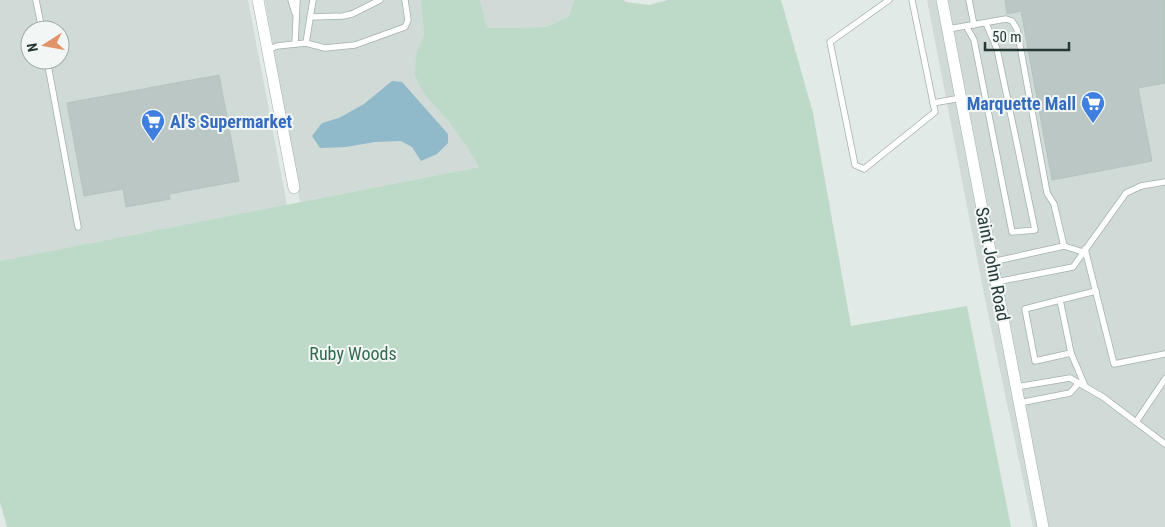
<svg xmlns="http://www.w3.org/2000/svg" width="1165" height="527" font-family="'Roboto Condensed',sans-serif">
<style>
.built{fill:#d0dad6;fill-rule:evenodd}
.green{fill:#bdd9c8}
.water{fill:#90bac9}
.building{fill:#bac7c4;stroke:#b5c3bf}
.lines{fill:none;stroke-linecap:round;stroke-linejoin:round}
.service-casing{stroke:#a5b1ae;stroke-width:7}
.minor-casing{stroke:#a5b1ae;stroke-width:12}
.service{stroke:#fff;stroke-width:5.5}
.minor{stroke:#fff;stroke-width:11}
.labels{text-anchor:middle;dominant-baseline:central;stroke-width:4;stroke-linejoin:round;paint-order:stroke}
.shop-label{font-size:18px;font-weight:bold;fill:#366cbe;stroke:#f2f7f5;text-anchor:end}
.street-label{font-size:18px;fill:#243936;stroke:#f2f7f5}
.park-label{font-size:18px;fill:#336b4f;stroke:#f2f7f5}
</style>
<rect width="100%" height="100%" fill="#e2eae7"/>
<!-- built -->
<g class="built">
<path d="M0,0h248l39,205 -287,56zM30,30h30v30h-30z"/>
<polygon points="265,0 421,0 424,35 416,55 424,94 446,118 465,144 479,167 300,202"/>
<polygon points="480,0 574,0 569,16 546,27 487,28"/>
<polygon points="927,0 1165,0 1165,527 1033,527 985,299"/>
</g>
<!-- green -->
<polygon class="green" points="421,0 480,0 487,28 546,27 569,16 574,0 623,0 626,2 649,5 668,0 781,0 813,113 851,326 967,306 1011,527 7,527 0,502 0,261 479,167 465,144 446,118 424,94 415,75 416,55 424,35"/>
<!-- water -->
<polygon class="water" points="392,81 402,82 448,134 448,143 437,154 421,161 412,147 401,141 375,142 346,147 320,148 312,136 322,123 339,118 364,104"/>
<!-- building -->
<g class="building">
<polygon points="1005,0 1165,0 1165,83 1138,88 1152,161 1052,180 1021,11 1007,14"/>
<polygon points="219,75 239,181 169,194 170,199 126,207 123,189 84,196 67,103"/>
</g>
<g class="lines">
<!-- service casing -->
<g class="service-casing">
<g id="service">
<polyline points="36,0 42,30"/>
<polyline points="291,0 295,13"/>
<polyline points="889,0 830,42 855,165 864,169 935,112 912,0"/>
<polyline points="969,0 974,25"/>
<polyline points="310,17 343,16 352,14 380,0"/>
<polyline points="966,26 974,40 1012,232 1035,230 997,49 986,23"/>
<polyline points="948,29 1006,19 1012,21 1017,29 1047,193 1054,204 1064,246"/>
<polyline points="306,43 313,0"/>
<polyline points="295,44 297,0"/>
<polyline points="267,50 277,46 306,43 325,48 355,45 405,27 408,20 405,0"/>
<polyline points="47,60 78,227"/>
<polyline points="933,103 961,98"/>
<polyline points="1085,249 1114,364 1165,354"/>
<polyline points="992,262 1064,246 1083,252"/>
<polyline points="996,282 1073,267 1126,193 1141,186 1165,182"/>
<polyline points="1060,300 1025,309 1035,361 1071,353"/>
<polyline points="1085,386 1071,353 1060,300 1096,291"/>
<polyline points="1016,387 1070,378 1103,397 1165,444"/>
<polyline points="1019,403 1070,393 1079,383"/>
<polyline points="1136,422 1165,379"/>
</g>
</g>
<!-- minor casing -->
<g class="minor-casing">
<g id="minor">
<polyline points="258,0 294,188"/>
<polyline points="942,0 1043,527"/>
</g>
</g>
<!-- service -->
<use href="#service" class="service"/>
<!-- minor -->
<use href="#minor" class="minor"/>
</g>
<!-- icons -->
<defs>
<g id="supermarket-pin" transform="scale(1.25)"><path d="M0 17L-7.5 6A9.5 9.5 0 1 1 7.5 6Z" fill="#3f7fe0" stroke="#f2f7f5"/><path d="M-6-5.5h2.5l.6 2H6L4.5 2H-2.5L-4.4-4H-6ZM-1.5 3.2a1.3 1.3 0 1 0 .1 0ZM3 3.2a1.3 1.3 0 1 0 .1 0Z" fill="#fff"/></g>
</defs>
<g fill-rule="evenodd">
<use href="#supermarket-pin" x="1093" y="103"/>
<use href="#supermarket-pin" x="153" y="121"/>
</g>
<g class="labels">
<!-- shop labels -->
<g class="shop-label">
<text x="1076" y="103">Marquette Mall</text>
<text x="170" y="121" text-anchor="start">Al's Supermarket</text>
</g>
<!-- street labels -->
<g class="street-label">
<text transform="translate(993 264) rotate(79)">Saint John Road</text>
</g>
<!-- park labels -->
<g class="park-label">
<text x="353" y="353">Ruby Woods</text>
</g>
</g>
<!-- north arrow -->
<g transform="translate(45 45) rotate(259)"><circle r="24" fill="#f2f7f5" stroke="#a0aba9"/>
<path d="M0-4L9 19L0 12L-9 19Z" fill="#e19469"/>
<text y="-8" font-size="14" font-weight="bold" text-anchor="middle" fill="#243936">N</text>
</g>
<!-- scale -->
<path d="M985 42v8h84v-8" fill="none" stroke="#243936" stroke-width="2.5"/>
<text x="992" y="42" font-size="15" fill="#243936" stroke="#f2f7f5" stroke-width="4" paint-order="stroke">50 m</text>
</svg>
